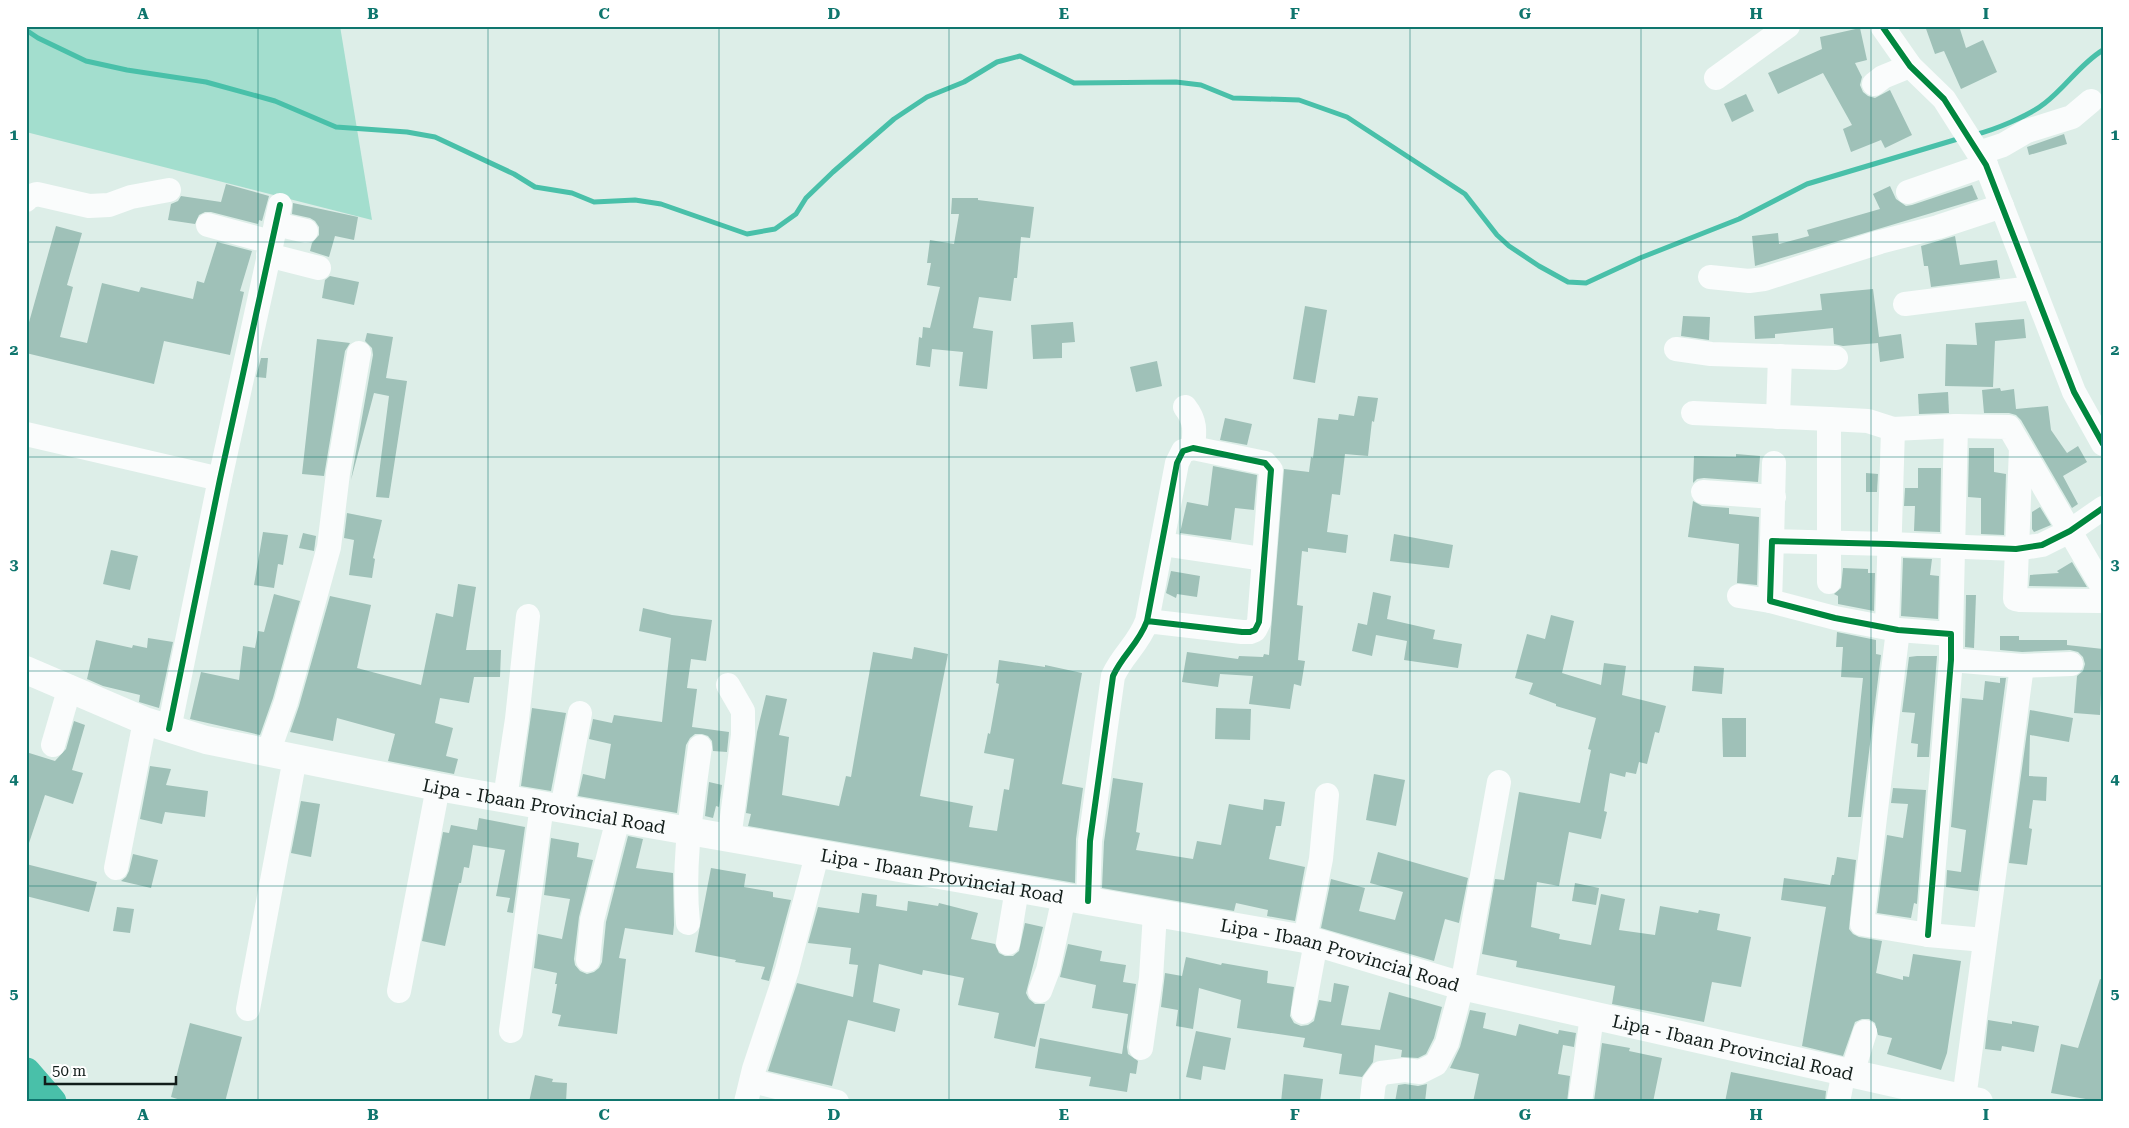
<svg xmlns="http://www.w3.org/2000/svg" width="2129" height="1128" font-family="'Roboto Serif',serif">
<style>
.green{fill:#a3dece}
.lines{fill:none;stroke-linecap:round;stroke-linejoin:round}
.stream{stroke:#49c0a9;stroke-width:5}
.river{stroke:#49c0a9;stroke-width:31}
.building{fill:#9fc1b8}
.minor{stroke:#fafcfc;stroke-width:24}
.major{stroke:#fafcfc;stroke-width:28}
.cycleway-casing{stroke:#fff;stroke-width:9}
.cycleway{stroke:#00873e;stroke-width:6}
.grid{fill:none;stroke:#0f766e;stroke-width:1;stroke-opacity:0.55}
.labels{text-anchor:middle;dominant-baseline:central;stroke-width:4;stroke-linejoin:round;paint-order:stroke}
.street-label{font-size:18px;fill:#121d1a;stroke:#fff}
.neatline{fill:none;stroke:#0f766e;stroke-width:2}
.grid-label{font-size:16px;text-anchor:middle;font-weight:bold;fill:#0f766e}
</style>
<rect width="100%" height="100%" fill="#ddeee8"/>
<!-- green -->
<polygon class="green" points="26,26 340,26 372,220 26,132"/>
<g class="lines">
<!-- stream -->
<g class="stream">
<polyline points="26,30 38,38 86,61 127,70 206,82 275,101 336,127 407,132 435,137 514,174 535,187 572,193 594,202 635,200 661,204 747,234 775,229 796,214 806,198 833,172 894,119 927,97 964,82 997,62 1020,56 1074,83 1176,82 1201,85 1233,98 1299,100 1347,117 1465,194 1497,235 1509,246 1539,266 1568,282 1586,283 1640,258 1739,219 1807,184 1961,138"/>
<path d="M1974,135c20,-5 55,-19 71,-32 21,-16 35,-39 58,-53"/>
</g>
<!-- river -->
<polyline class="river" points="26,1073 51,1102"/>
</g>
<!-- building -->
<g class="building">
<polygon points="1925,26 1959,26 1966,48 1983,40 1997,72 1961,89 1944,51 1935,54"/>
<polygon points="1860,28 1867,60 1855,63 1862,77 1860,85 1863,92 1868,96 1875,98 1890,90 1912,135 1885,148 1881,140 1851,152 1843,129 1852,125 1823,73 1778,94 1768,73 1822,49 1820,37"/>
<polygon points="1746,94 1754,111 1732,122 1724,104"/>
<polygon points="2064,134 2067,144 2029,155 2027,147"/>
<polygon points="226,184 269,196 262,221 259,220 258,224 211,212 205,212 199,215 195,224 168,220 171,204 178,201 181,196 221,202"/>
<polygon points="1972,185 1978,199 1755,266 1752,236 1778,233 1779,244 1809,236 1807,230 1880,209 1873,194 1890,186 1896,199 1906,206 1912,205"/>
<polygon points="952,198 978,198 978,200 1034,207 1030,238 1021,237 1017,278 1014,278 1011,301 979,297 973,328 993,331 987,389 959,386 963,352 932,349 930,367 916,365 919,337 922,338 923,327 930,328 940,287 927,285 931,263 927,263 930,240 954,244 959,214 951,214"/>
<polygon points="293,203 358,217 354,240 335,236 329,257 310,251 312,243 319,235 319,227 315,221 310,218 292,214"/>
<polygon points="56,226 82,233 67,285 73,287 60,337 87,343 102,283 139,292 141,287 193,299 197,281 204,283 217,242 252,251 240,291 244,292 230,355 164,341 154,384 26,353 26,333"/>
<polygon points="1955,236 1960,265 1997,260 2000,278 1931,287 1928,266 1924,266 1921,246"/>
<polygon points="330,276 359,282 354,305 322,298 325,280"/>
<polygon points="1873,289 1879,337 1901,334 1904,358 1880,362 1878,343 1843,346 1834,344 1833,328 1775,334 1775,338 1755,339 1754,316 1822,310 1820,294"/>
<polygon points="1305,306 1327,310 1315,383 1293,379"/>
<polygon points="1683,316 1710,317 1709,340 1681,336"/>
<polygon points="2024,319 2026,338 1995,341 1993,387 1945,386 1946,344 1977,345 1975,323"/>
<polygon points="1073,322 1075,342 1062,343 1062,358 1033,359 1031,325"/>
<polygon points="367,333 393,337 386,378 407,381 389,498 376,497 389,396 374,393 351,480 373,355 372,348 365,341"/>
<polygon points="317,339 350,343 345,351 324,476 302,474"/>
<polygon points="261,358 268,358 266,378 256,377"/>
<polygon points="1157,361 1162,386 1136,392 1130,367"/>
<polygon points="2000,388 2001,391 2014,389 2016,409 2048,406 2051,430 2067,453 2078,446 2087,462 2063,476 2078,504 2072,508 2021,420 2016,415 2009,413 1984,413 1982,390"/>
<polygon points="1948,392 1949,413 1919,414 1918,394"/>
<polygon points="1358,396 1378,398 1374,422 1372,421 1368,456 1345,454 1340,495 1332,494 1327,532 1348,535 1346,553 1308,548 1308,552 1302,551 1297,605 1303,606 1298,660 1305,661 1301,686 1294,684 1290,709 1249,704 1253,676 1220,674 1218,687 1182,682 1187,652 1238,659 1239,656 1263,657 1264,654 1269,655 1284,469 1309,472 1311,457 1313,458 1318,418 1338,420 1339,414 1354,416"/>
<polygon points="1225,418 1252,424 1247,445 1220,440"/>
<polygon points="1969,448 1994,448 1994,472 2006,474 2004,535 1981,534 1981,498 1968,497"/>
<polygon points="1736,454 1760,456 1758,482 1704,478 1697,479 1693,483 1694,456 1736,457"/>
<polygon points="1213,466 1257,475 1254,510 1235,508 1231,540 1180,533 1187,502 1208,506"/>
<polygon points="1918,468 1941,468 1940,532 1914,531 1915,506 1904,506 1905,488 1918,488"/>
<polygon points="1866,473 1878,474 1877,492 1866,492"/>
<polygon points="1693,501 1702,506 1729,508 1729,514 1759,517 1757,585 1737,583 1739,544 1688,537"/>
<polygon points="2040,507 2051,525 2034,532 2032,529 2032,512"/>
<polygon points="347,513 382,520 373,558 375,559 372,578 349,575 354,540 344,538"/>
<polygon points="263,532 288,535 283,565 278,564 274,588 254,585"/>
<polygon points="303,533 316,536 314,551 299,548"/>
<polygon points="1394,534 1453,545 1449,568 1390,561"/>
<polygon points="111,550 138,556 130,590 103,584"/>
<polygon points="1903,558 1932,559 1930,575 1939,576 1938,619 1901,616"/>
<polygon points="2072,562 2087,587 2029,586 2030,575 2059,573 2057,571"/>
<polygon points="1843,568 1868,569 1868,573 1875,573 1874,611 1838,604 1838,596 1834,594 1841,588"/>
<polygon points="1171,571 1200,576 1197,597 1177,594 1176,598 1166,593"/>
<polygon points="458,584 476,587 466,650 501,650 500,677 474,677 469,703 440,698 435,723 453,728 446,756 458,759 454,774 388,761 395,734 337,718 333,741 290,732 299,706 330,596 371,605 357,668 421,685 436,613 453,617"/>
<polygon points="1373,592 1391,596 1387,619 1435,630 1433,639 1462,644 1458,668 1404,660 1407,641 1376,635 1372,656 1352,651 1358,623 1367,625"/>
<polygon points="274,594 300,601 273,698 260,735 190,719 201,672 239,680 243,646 255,648 258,631 264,632"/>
<polygon points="1966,595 1976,595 1974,648 1965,647"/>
<polygon points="643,608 672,615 712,620 706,661 691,659 687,688 697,689 692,727 729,732 727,752 713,751 712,741 708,736 702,734 695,734 690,738 686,745 677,813 578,796 583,774 605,779 611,744 589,739 593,719 612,723 614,715 662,722 671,638 639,631"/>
<polygon points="1551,615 1574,621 1562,673 1601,685 1604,663 1626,666 1622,695 1666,706 1659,733 1655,732 1647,764 1639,762 1636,774 1626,772 1625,777 1610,773 1604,811 1607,812 1601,839 1569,832 1559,886 1537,882 1531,927 1560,934 1559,939 1591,945 1601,894 1625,899 1619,930 1655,935 1660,906 1698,913 1699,910 1720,914 1717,930 1751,937 1741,987 1712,982 1704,1022 1612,1004 1615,986 1516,967 1517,961 1482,954 1495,879 1504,880 1519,792 1580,803 1591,750 1588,749 1596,718 1556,706 1556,704 1529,694 1533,683 1515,678 1527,634 1545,639"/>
<polygon points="1837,632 1876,640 1876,654 1881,655 1861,817 1848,817 1863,678 1841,677 1843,647 1836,647"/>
<polygon points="2000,636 2019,636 2019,640 2067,640 2067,645 2103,649 2100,715 2074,713 2077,676 2083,671 2085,664 2083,657 2078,652 2070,650 2022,652 2000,650"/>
<polygon points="148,638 173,642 159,708 139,702 140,695 103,686 87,679 96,640 132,648 133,645 147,648"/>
<polygon points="914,647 948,654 920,796 973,806 969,827 997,831 1004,789 1009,790 1014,759 984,753 988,733 990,734 999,684 996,683 999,660 1045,667 1045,665 1082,673 1062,784 1083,788 1076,839 1075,883 748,826 751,814 746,813 757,732 766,695 787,699 779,735 789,737 782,795 839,806 846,776 851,777 873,652 912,659"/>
<polygon points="1917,656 1937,656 1929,757 1917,757 1918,744 1911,743 1915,713 1902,712 1909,657"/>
<polygon points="1694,666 1724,668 1722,694 1692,691"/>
<polygon points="2000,678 2006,678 1978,891 1946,887 1947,870 1961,872 1966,830 1951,827 1962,698 1983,700 1985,681 2000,683"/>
<polygon points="532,708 566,713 551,791 521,786"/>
<polygon points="1216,708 1251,709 1250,740 1215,739"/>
<polygon points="2030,710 2073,718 2069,742 2030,735 2029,776 2047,777 2046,801 2033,800 2029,828 2032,829 2027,865 2009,863"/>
<polygon points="1722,718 1746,718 1746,757 1723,757"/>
<polygon points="74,721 85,725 72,770 83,773 73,804 45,795 29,843 26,843 26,752 55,761 66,749"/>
<polygon points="150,766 171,769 166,785 208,791 205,817 165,812 162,824 140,819"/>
<polygon points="1374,774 1405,780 1396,826 1366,820"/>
<polygon points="1113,778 1143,783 1136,832 1140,833 1136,850 1193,859 1197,841 1221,845 1229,804 1263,810 1264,799 1285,802 1281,826 1276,826 1269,859 1305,867 1295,921 1267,916 1268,910 1236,903 1234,911 1102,888 1104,842"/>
<polygon points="709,782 722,785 719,807 716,806 713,818 705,816"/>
<polygon points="1893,788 1926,790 1917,904 1914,903 1911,918 1877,913 1887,835 1903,838 1908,804 1891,803"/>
<polygon points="301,801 320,804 311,857 291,853"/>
<polygon points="479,818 525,827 513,913 507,912 510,898 496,896 505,850 473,845 469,868 464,867 461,883 459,883 445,946 422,941 443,832 449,833 451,825 477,830"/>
<polygon points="628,836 643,839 636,868 673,873 674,925 673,935 625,928 619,958 626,959 617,1034 558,1026 561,1015 552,1013 557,984 555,984 557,973 534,968 538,934 562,939 570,899 544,895 551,838 579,843 577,857 593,860 579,917 574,959 575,965 580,971 587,974 594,972 599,968 602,962 606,922"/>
<polygon points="1378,852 1468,878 1459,923 1445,919 1434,961 1321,928 1331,879 1365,888 1359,911 1395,920 1403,892 1370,883"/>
<polygon points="133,854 158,860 151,888 121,881 126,877 129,871"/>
<polygon points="1837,857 1856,860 1849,929 1853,934 1859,937 1882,941 1876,973 1903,980 1903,976 1909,977 1913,954 1961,961 1947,1053 1941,1070 1887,1054 1892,1038 1878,1035 1875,1023 1869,1019 1862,1019 1855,1022 1843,1056 1802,1046 1826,907 1781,900 1784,878 1830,885 1832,875 1834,875"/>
<polygon points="26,864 97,882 89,912 26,896"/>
<polygon points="711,868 746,874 744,887 773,892 773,897 791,900 769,981 761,979 765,967 735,962 736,960 695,952"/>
<polygon points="1575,883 1599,888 1596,905 1572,901"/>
<polygon points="862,893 877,895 876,906 907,911 908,901 938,906 939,903 978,913 971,939 995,944 999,953 1005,956 1013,956 1019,951 1025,923 1043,927 1026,993 1029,999 1035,1004 1045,1004 1035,1047 994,1038 999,1013 958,1005 964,978 923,970 922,975 879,964 873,1002 900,1009 895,1032 848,1020 832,1086 768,1071 797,983 853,997 858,965 849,964 851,948 808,943 818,907 859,913"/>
<polygon points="117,907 134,909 130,933 113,931"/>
<polygon points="1068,944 1102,951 1100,961 1126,965 1123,982 1136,984 1127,1047 1128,1054 1138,1061 1136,1074 1130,1073 1127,1092 1089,1086 1091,1077 1035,1068 1040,1038 1122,1054 1128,1014 1092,1008 1096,985 1060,977"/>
<polygon points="1186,957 1221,965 1222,963 1268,971 1267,983 1294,987 1290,1016 1294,1023 1301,1026 1308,1025 1314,1021 1319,1000 1331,1002 1334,983 1349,986 1341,1025 1380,1030 1389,992 1442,1007 1434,1038 1426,1054 1418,1058 1401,1057 1402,1050 1375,1045 1373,1062 1362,1077 1339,1074 1342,1054 1303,1047 1305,1038 1237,1028 1241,1000 1199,988 1193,1029 1176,1026 1178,1010 1161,1007 1165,973 1182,976"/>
<polygon points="2100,979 2103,980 2103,1102 2051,1093 2061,1044 2078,1048"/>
<polygon points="1470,1010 1486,1013 1483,1028 1516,1036 1519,1024 1558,1034 1559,1030 1576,1033 1574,1047 1563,1045 1558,1074 1570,1076 1567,1102 1473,1102 1479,1074 1450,1068 1460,1047"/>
<polygon points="1988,1020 2012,1024 2012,1021 2039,1026 2034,1052 2002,1046 2001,1051 1985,1049"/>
<polygon points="190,1023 242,1037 225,1102 187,1102 171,1097"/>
<polygon points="1196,1031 1231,1038 1225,1070 1203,1066 1201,1080 1186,1077"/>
<polygon points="1602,1043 1630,1048 1629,1051 1662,1058 1653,1102 1594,1101"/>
<polygon points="1731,1072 1826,1091 1825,1102 1725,1102"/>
<polygon points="1284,1074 1323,1079 1320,1102 1281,1102"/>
<polygon points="535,1075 553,1079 552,1082 567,1083 566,1102 529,1102"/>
<polygon points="1405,1084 1418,1086 1427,1084 1425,1102 1395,1102 1398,1085"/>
</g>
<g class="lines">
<!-- minor -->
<g class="minor">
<polyline points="1882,26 1910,66 1944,99 1986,165 2074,392 2103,444"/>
<polyline points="1716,78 1788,26"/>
<polyline points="1874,84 1883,77 1910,66"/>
<polyline points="1979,153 2003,145 2027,131 2072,117 2091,101"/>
<polyline points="1908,192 1986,165"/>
<polyline points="26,200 28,197 37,194 89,206 109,205 131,197 169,190"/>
<polyline points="276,224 306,231"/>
<polyline points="208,225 271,242"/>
<polyline points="268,255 319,268"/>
<polyline points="1710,277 1749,281 1764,279 1880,242 1938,227 2002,206"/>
<polyline points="1905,304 2032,288"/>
<polyline points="1676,349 1711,354 1836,358"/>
<path d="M1185,407c11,14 10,24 8,41"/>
<polyline points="1693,413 1829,419"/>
<polyline points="1778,417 1780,356"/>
<polyline points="1893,429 1956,426 2009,427 2103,588"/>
<polyline points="26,434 220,479"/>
<polyline points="2021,448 2015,599 2020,600 2100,601 2103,599"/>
<polyline points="1703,492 1774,497"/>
<polyline points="1772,541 1774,463"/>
<polyline points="1162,544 1263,559"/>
<polyline points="1829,582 1829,419 1868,421 1893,429 1887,627"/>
<polyline points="1739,596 1770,601"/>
<polyline points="1898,630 1862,924 1928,935 1984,940"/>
<polyline points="1951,634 1956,426"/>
<polyline points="1951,660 2022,666 2071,664"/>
<polyline points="728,685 743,711 743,735 729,839"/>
<polyline points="169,729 220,479 280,205"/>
<polyline points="53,745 70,687"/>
<polyline points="268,753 286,702 329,547 338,473 359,353"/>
<polyline points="505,798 517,719 528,616"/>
<polyline points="562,809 580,713"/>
<polyline points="116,868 145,721"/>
<path d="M1088,901l2,-60 23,-165c10,-22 25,-31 34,-55l30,-158 6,-12 10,-3 72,15 6,7 -12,152 -4,8 -5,2h-8l-95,-11"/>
<path d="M688,923c-6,-60 4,-117 12,-176"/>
<polyline points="1928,935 1951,660 1951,634 1898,630 1835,618 1770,601 1772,541 1889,544 2016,549 2042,545 2070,531 2103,508"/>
<polyline points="1305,939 1321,859 1327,795"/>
<polyline points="1008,943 1017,889"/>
<polyline points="588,960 592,920 618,819"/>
<polyline points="399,991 438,787"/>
<polyline points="1040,991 1048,970 1064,897"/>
<polyline points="248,1009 295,758"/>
<polyline points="1303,1012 1316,942"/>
<polyline points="511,1031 542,805"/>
<polyline points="1141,1048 1151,978 1155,913"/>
<polyline points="1852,1073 1865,1032"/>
<polyline points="752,1081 837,1102"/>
<polyline points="1372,1099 1374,1082 1381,1073 1405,1070 1420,1072 1436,1064 1447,1043 1462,986 1499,782"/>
<polyline points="1964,1099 2022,666"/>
<polyline points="746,1102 754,1069 787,970 817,855"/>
<polyline points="1580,1102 1592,1016"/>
<polyline points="1838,1102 1844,1071"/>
</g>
<!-- major -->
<path class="major" id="s1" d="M26,670l119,51 61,19 232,47 867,152 157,47 517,116"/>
<!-- cycleway casing -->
<g class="cycleway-casing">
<g id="cycleway">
<polyline points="1882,26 1910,66 1944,99 1986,165 2074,392 2103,444"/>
<polyline points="169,729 220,479 280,205"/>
<path d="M1088,901l2,-60 23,-165c10,-22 25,-31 34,-55l30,-158 6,-12 10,-3 72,15 6,7 -12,152 -4,8 -5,2h-8l-95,-11"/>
<polyline points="1928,935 1951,660 1951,634 1898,630 1835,618 1770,601 1772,541 1889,544 2016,549 2042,545 2070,531 2103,508"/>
</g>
</g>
<!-- cycleway -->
<use href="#cycleway" class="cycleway"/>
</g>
<!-- grid -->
<path class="grid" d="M258,26v1076M488,26v1076M719,26v1076M949,26v1076M1180,26v1076M1410,26v1076M1641,26v1076M1871,26v1076M26,242h2077M26,457h2077M26,671h2077M26,886h2077"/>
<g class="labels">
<!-- street labels -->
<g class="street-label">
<text stroke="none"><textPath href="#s1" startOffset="538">Lipa - Ibaan Provincial Road</textPath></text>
<text stroke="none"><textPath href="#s1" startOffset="942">Lipa - Ibaan Provincial Road</textPath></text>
<text stroke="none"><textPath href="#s1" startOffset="1348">Lipa - Ibaan Provincial Road</textPath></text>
<text stroke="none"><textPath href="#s1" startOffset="1752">Lipa - Ibaan Provincial Road</textPath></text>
</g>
</g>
<!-- border -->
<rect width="2129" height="1128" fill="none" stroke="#ffffff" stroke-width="55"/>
<!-- scale -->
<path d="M45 1076v8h131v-8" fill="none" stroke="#121d1a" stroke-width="2.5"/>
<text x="52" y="1076" font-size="15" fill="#121d1a" stroke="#ffffff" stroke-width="4" paint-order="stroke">50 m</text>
<rect x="28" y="28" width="2074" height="1072" class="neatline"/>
<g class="grid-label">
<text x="143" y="19">A</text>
<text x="373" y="19">B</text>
<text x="604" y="19">C</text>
<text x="834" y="19">D</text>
<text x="1064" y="19">E</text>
<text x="1295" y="19">F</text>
<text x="1525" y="19">G</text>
<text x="1756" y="19">H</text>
<text x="1986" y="19">I</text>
<text x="14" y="140">1</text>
<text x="2115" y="140">1</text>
<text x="14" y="355">2</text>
<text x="2115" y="355">2</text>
<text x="14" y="570">3</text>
<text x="2115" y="570">3</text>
<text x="14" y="784">4</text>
<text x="2115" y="784">4</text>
<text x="14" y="999">5</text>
<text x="2115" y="999">5</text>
<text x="143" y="1120">A</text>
<text x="373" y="1120">B</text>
<text x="604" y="1120">C</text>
<text x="834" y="1120">D</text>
<text x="1064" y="1120">E</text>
<text x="1295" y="1120">F</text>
<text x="1525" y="1120">G</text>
<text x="1756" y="1120">H</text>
<text x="1986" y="1120">I</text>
</g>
</svg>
